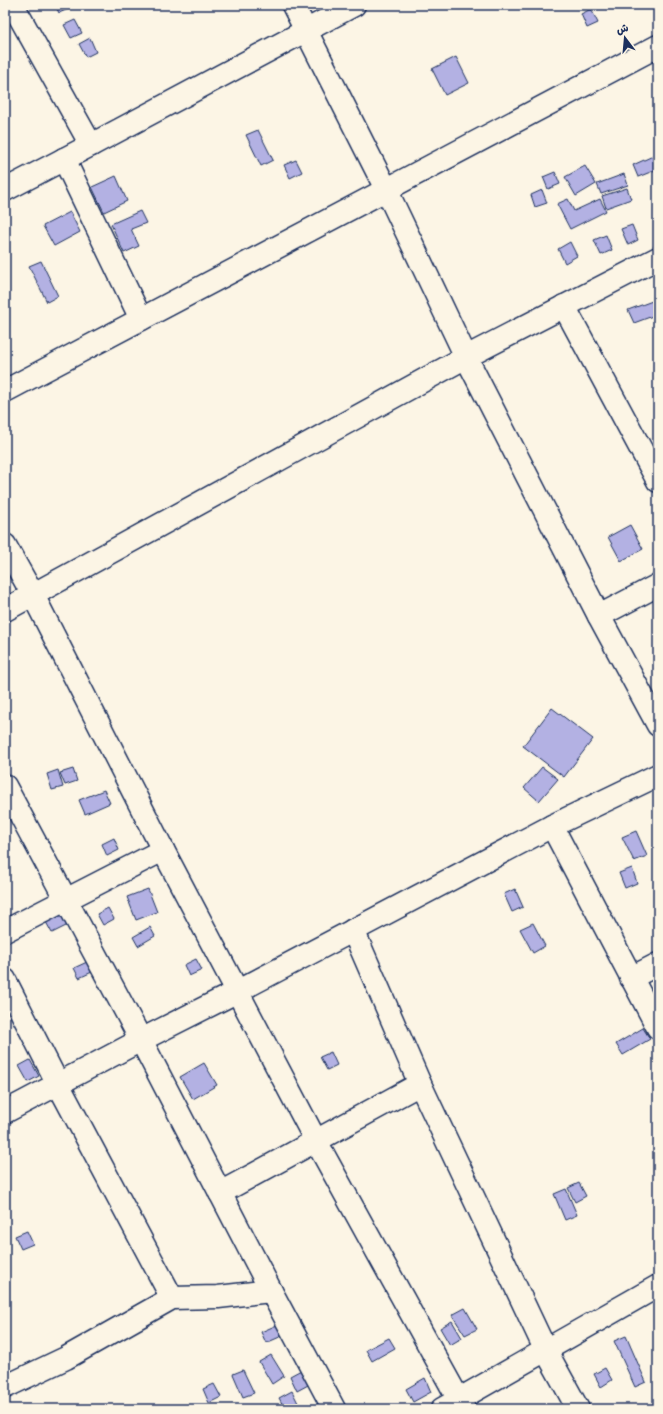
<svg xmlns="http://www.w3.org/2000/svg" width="663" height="1414" font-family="'Comic Neue','Playpen Sans Arabic',sans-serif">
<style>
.building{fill:#b3b1e3;stroke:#1b2f5e}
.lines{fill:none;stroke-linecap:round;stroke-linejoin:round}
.street-casing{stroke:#1b2f5e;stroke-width:25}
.secondary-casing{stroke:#1b2f5e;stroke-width:25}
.street{stroke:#fcf5e5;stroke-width:22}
.secondary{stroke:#fcf5e5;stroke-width:22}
</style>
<rect width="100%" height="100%" fill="#fcf5e5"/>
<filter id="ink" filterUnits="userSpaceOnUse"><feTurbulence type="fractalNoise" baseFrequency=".025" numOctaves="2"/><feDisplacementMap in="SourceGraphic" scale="8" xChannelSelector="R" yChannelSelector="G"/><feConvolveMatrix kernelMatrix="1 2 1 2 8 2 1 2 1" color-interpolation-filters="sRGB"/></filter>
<g filter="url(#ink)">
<!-- building -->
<g class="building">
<polygon points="55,5 72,5 73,7 59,13"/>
<polygon points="591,9 598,23 587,28 581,14"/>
<polygon points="75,20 82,33 71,38 64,25"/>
<polygon points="90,38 96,52 86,57 79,44"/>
<polygon points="456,57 469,83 445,95 432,69"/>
<polygon points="258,130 273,160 261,166 246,135"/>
<polygon points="653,156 658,169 638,177 633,165"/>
<polygon points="296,160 302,172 290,178 284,165"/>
<polygon points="585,166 596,184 576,196 565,177"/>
<polygon points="555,172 560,184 548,189 543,177"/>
<polygon points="624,174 628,185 601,194 597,184"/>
<polygon points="116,176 127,201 104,212 92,187"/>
<polygon points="627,188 631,199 606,208 602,196"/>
<polygon points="542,190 547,203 535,207 531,195"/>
<polygon points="568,199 574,211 600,199 606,211 570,229 557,204"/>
<polygon points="140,211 146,223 131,229 139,246 124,253 111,224"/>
<polygon points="70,212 80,232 54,246 43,226"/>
<polygon points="632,225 638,240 628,245 621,229"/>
<polygon points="606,235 612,250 601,255 594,240"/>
<polygon points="570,242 577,256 565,263 558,249"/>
<polygon points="41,261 58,296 47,302 29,266"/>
<polygon points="655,300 658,309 658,314 634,323 628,310"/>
<polygon points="630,525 643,549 621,561 608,537"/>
<polygon points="552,708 593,739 564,777 523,746"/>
<polygon points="542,767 558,779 539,801 524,788"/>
<polygon points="73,769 77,781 65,785 60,773"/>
<polygon points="58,770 63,787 52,790 47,774"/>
<polygon points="104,790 110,803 85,814 79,800"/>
<polygon points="636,831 647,856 634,861 622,837"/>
<polygon points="114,838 119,850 107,856 102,844"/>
<polygon points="632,868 637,883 625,888 619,873"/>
<polygon points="148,889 157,912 136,920 127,897"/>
<polygon points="515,889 523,907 512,912 504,894"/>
<polygon points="108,908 114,919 103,925 97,914"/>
<polygon points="61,914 68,925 52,933 46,922"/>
<polygon points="533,923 545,946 533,953 520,929"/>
<polygon points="150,927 155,936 138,946 133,937"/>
<polygon points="196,959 202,970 189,976 184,965"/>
<polygon points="87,962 92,972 79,978 74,968"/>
<polygon points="643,1028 650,1039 623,1055 616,1044"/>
<polygon points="331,1052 337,1065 327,1070 320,1057"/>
<polygon points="30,1060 39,1076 28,1082 19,1066"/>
<polygon points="204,1063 217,1085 193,1099 180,1077"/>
<polygon points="579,1183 586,1196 575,1202 568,1188"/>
<polygon points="566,1189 577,1215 565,1220 554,1194"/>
<polygon points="27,1231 33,1244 21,1249 15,1236"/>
<polygon points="465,1308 477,1329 465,1335 452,1315"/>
<polygon points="452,1321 462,1338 450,1345 440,1328"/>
<polygon points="277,1325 282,1336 266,1343 261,1332"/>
<polygon points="626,1336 646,1382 635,1387 614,1341"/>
<polygon points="389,1338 395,1348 372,1361 366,1350"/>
<polygon points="271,1355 284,1376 272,1384 259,1362"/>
<polygon points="605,1368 612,1380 601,1387 594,1374"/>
<polygon points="303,1369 310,1384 297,1391 290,1376"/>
<polygon points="243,1370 254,1393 243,1397 233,1374"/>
<polygon points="425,1378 431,1392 413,1402 406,1389"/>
<polygon points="214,1384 221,1397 209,1403 203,1389"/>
<polygon points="292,1391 301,1409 285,1409 279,1398"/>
</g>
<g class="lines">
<!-- street casing -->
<g class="street-casing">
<g id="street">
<polyline points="13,5 91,145"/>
<polyline points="293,5 386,189 466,357 599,616 658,725"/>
<polyline points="64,159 141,319"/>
<polyline points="5,190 91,145 354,5"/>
<polyline points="564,306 658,481"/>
<polyline points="5,545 33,595 163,850 316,1141 464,1409"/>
<polyline points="5,610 466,357 658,258"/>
<polyline points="599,616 658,585"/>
<polyline points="5,786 141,1040 271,1291 334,1409"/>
<polyline points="552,826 658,1028"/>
<polyline points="353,930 420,1084 545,1349 578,1409"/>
<polyline points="5,931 163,850"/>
<polyline points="631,978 658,964"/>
<polyline points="5,980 58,1084 172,1298"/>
<polyline points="5,1112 141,1040 238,991 552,826 658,775"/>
<polyline points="220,1193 420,1084"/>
<polyline points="5,1387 66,1358 172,1298 218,1297 271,1291"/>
<polyline points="442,1409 658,1286"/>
</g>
</g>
<!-- secondary casing -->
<g class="secondary-casing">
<polyline id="secondary" points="5,391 658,46"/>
</g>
<!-- street -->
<use href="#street" class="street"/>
<!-- secondary -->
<use href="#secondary" class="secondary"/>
</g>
</g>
<!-- margin -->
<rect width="663" height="1414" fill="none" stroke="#fcf5e5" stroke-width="20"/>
<rect x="10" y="10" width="643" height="1394" fill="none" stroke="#1b2f5e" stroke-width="1.5" filter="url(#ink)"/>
<!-- north arrow -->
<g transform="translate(625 38) rotate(344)" stroke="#fcf5e5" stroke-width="3" paint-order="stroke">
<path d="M0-3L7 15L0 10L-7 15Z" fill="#1b2f5e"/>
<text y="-6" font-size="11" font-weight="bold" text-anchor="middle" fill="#1b2f5e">ش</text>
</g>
</svg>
